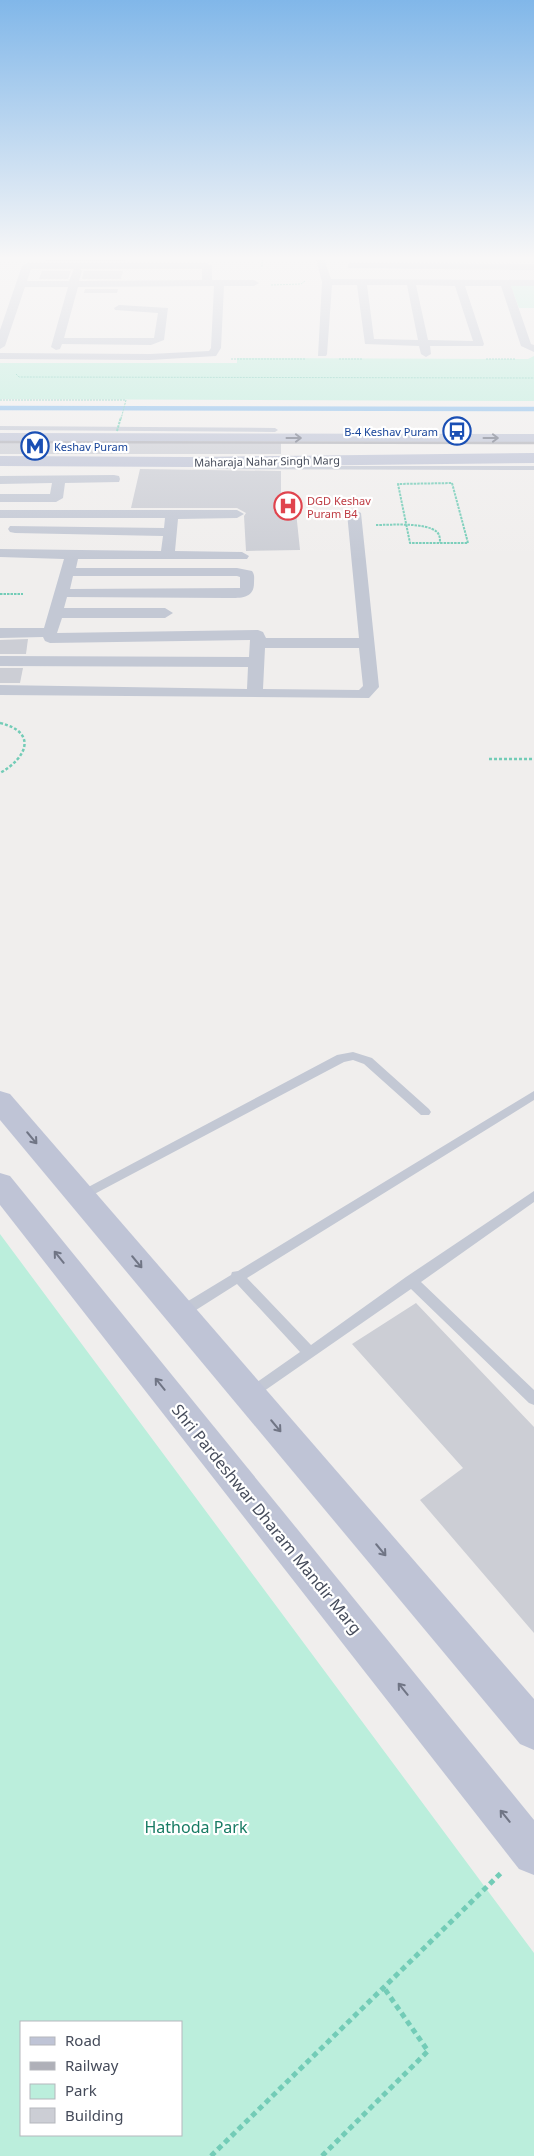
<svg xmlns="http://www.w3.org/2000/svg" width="534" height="2156" font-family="'Noto Sans',sans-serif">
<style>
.green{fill:#bbeedc;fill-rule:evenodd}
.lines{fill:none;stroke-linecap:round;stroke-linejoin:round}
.stream{stroke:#88bceb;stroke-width:4.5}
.building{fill:#ccced5}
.path-far3{stroke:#73ccb7;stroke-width:1;stroke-dasharray:2 1;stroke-linecap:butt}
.path-far2{stroke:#73ccb7;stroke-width:2;stroke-dasharray:2.5 1;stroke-linecap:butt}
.path-far1{stroke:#73ccb7;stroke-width:2.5;stroke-dasharray:3 2;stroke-linecap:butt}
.path{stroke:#73ccb7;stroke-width:5;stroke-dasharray:5.5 4;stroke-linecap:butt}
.service{fill:#c3c8d4;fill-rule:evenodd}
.minor{fill:#c3c8d4;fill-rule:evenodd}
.secondary{fill:#bfc4d6;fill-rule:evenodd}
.rail{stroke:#afb0b8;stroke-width:2.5}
.path-bridge-far1{stroke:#73ccb7;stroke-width:1;stroke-dasharray:2 1;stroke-linecap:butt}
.path-bridge{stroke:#73ccb7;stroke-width:2;stroke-dasharray:2.5 1;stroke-linecap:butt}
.oneway{stroke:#707585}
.labels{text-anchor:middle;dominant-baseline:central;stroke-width:4.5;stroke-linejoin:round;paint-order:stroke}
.far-transit-label{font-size:11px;fill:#164399;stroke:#fff;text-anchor:end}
.far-street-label{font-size:11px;fill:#454b5a;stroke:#fff}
.far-health-label{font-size:11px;fill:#be3a42;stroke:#fff;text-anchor:start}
.near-street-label{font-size:16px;fill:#454b5a;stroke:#fff}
.near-park-label{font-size:16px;fill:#177b63;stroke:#fff}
</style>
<rect width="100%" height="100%" fill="#f0eeed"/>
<!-- green -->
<g class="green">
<polygon points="510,284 534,284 534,308 519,308"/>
<polygon points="534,356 534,401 0,399 0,363 237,363 237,358 528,359"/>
<path d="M0,1234l534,719v203h-534zM21,2022h160v113h-160z"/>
</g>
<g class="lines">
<!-- stream -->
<polyline class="stream" points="0,408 534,409"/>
</g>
<!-- building -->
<g class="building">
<polygon points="46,259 126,259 125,261 45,261"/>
<polygon points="42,271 71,271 68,279 39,279"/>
<polygon points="84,271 123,271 121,279 82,279"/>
<polygon points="85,289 118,289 117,293 84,293"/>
<rect x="0" y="443" width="281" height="11"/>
<polygon points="140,469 281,471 281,502 295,502 300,550 246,551 244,516 246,513 237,508 131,508"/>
<polygon points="28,639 26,654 0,654 0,640"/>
<polygon points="0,668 23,668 20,683 0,683"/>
<polygon points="416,1303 534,1427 534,1633 420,1500 463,1468 352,1344"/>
</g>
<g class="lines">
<!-- path-far3 -->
<g class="path-far3">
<polyline points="262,259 262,268"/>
<polyline points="271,285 301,284 305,281"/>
<polyline points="231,359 305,359"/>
<polyline points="339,359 363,359"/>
<polyline points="486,359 515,359"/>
<polyline points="16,374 19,377 534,378"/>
</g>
<!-- path-far2 -->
<g class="path-far2">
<polygon points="452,483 468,543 410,543 398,484"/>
<path d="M376,525c14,0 50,-3 61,7 3,3 3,7 3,11"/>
<polyline points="0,594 23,594"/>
</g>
<!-- path-far1 -->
<g class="path-far1">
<path d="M0,723c38,9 27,35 0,50"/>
<polyline points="489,759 534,759"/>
</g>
<!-- path -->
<g class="path">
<polyline points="211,2156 503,1871"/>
<polyline points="322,2156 428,2051 384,1988"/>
</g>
<!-- service -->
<g class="service">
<polygon points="0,426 275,428 278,430 275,432 0,430"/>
<polygon points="210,466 534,466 534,470 212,469 210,468"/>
<polygon points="353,1052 372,1058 429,1109 431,1112 429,1115 421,1115 364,1064 353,1060 344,1062 85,1199 77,1199 75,1196 77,1193 337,1055"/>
<polygon points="534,1091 534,1100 247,1278 311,1345 406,1277 534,1191 534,1202 421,1282 534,1390 534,1405 529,1403 411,1289 251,1400 246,1398 244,1394 246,1390 300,1352 237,1284 185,1317 180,1319 175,1317 173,1313 175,1309 231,1275 232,1272 238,1271"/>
</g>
<!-- minor -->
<g class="minor">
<path d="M316,259h8l7,20 203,1v6h-23l20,58 3,1v7l-13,-6 -20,-60h-36l19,58 -1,2h-53l1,8 -5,3 -5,-3 -2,-8 -54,-2 -8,-59h-25l-5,69 -1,2h-8l4,-74zM367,285h40l11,55 -44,-1zM416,285l39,1 18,55 -45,-1z"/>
<path d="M27,263h180l5,3v14h42l5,3 -5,3h-30l-3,62 -5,8 -66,4 -150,-1v-6l150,1 59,-3 2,-3 3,-62 -136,1 -14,51h90l4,-25 -43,-3 -1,-2 5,-3 49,3 -4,32 -13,5 -89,-1 -2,5 -4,1 -5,-3 17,-60h-43l-20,59 -5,3v-19l22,-64zM31,269h43l-5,12h-42zM80,269h122v11l-123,1 3,-10z"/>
<polygon points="351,263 534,264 534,270 348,268 348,264"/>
<polygon points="114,475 119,476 120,479 119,482 65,483 63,498 56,502 0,502 0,494 50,494 52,483 0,484 0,476"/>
<path d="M354,509l7,4 18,174 -10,11 -369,-3v-10l247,4 1,-22 -248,-1v-10l249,1 1,-17 -200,3 -5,-2 -2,-4 -43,1v-10h44l20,-69 -64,-2v-8l161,2 2,-15 -148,-3 -5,-1 -2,-3 2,-3 154,2 1,-10h-165v-8h237l7,4 -7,4 -59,1 -3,32 67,1 7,4 -2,3h-169l-2,9h161l15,3c3,4 2,7 2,12 0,16 -14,15 -27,15l-160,-1 -3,11h101l8,5 -8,5h-103l-5,15 201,-3 5,2 3,6h93l-12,-125zM73,576h164l3,1v11l-170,1zM265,648h94l4,38 -4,4 -96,-1z"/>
</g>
<!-- secondary -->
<g class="secondary">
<polygon points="0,433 534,434 534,442 0,441"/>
<polygon points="534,453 534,463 188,467 0,466 0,456 188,457"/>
<polygon points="0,1091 10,1094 534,1699 534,1750 520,1744 0,1120"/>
<polygon points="0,1173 10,1176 534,1820 534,1875 519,1869 0,1205"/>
</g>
<!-- rail -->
<polyline class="rail" points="0,442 534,443"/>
<!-- path-bridge-far1 -->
<polyline class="path-bridge-far1" points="0,400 126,400 121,419"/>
<!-- path-bridge -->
<polyline class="path-bridge" points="117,431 121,417"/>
</g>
<!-- one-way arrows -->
<defs><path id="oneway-shaft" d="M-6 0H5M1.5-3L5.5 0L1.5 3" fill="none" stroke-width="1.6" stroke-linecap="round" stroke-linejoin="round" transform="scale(1.25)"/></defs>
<g class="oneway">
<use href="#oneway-shaft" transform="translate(294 438)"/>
<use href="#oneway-shaft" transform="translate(491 438)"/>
<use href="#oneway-shaft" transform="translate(32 1138) rotate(50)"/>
<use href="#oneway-shaft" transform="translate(59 1257) rotate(-129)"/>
<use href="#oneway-shaft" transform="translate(137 1262) rotate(50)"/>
<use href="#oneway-shaft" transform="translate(160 1384) rotate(-129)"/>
<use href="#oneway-shaft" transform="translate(276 1426) rotate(50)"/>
<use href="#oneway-shaft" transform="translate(381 1550) rotate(50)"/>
<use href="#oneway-shaft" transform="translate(403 1689) rotate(-129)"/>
<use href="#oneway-shaft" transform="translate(505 1816) rotate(-129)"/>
</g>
<!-- sky -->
<linearGradient id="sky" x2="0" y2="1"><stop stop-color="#81b7e9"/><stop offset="0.46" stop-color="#f8f7f7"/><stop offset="1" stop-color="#f8f7f7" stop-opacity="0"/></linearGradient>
<rect width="534" height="561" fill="url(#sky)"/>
<!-- icons -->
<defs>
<g id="bus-ring" transform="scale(1.4375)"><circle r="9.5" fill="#fff" stroke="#1a4fb4" stroke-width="1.5"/><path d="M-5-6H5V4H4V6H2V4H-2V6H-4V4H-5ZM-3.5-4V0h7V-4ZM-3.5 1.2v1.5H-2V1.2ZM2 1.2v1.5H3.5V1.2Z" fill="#1a4fb4"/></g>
<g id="metro-ring" transform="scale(1.4375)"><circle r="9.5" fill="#fff" stroke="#1a4fb4" stroke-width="1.5"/><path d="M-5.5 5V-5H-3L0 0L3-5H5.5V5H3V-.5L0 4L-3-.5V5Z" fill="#1a4fb4"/></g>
<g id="hospital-ring" transform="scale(1.4375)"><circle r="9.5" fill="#fff" stroke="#e0444e" stroke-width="1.5"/><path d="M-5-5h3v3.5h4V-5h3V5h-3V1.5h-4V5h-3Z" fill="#e0444e"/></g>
</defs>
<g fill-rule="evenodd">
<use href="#bus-ring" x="457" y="431"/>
<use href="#metro-ring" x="35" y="446"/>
<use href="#hospital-ring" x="288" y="506"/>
</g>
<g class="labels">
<!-- far-transit labels -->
<g class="far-transit-label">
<text x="438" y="431">B-4 Keshav Puram</text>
<text x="54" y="446" text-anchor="start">Keshav Puram</text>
</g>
<!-- far-street labels -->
<g class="far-street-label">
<text transform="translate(267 461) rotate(-1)">Maharaja Nahar Singh Marg</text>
</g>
<!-- far-health labels -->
<g class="far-health-label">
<text x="307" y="500">DGD Keshav<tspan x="307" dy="13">Puram B4</tspan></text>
</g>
<!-- near-street labels -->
<g class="near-street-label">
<text transform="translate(267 1519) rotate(51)">Shri Pardeshwar Dharam Mandir Marg</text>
</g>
<!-- near-park labels -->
<g class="near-park-label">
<text x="196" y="1827">Hathoda Park</text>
</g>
</g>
<!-- legend -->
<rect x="20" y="2021" width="162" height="115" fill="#ffffff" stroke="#b5b7bd"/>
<rect x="30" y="2037" width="25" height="8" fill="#bfc4d6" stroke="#b5b7bd"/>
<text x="65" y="2046" font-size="15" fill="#454b5a">Road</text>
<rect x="30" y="2062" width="25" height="8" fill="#afb0b8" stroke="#b5b7bd"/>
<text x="65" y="2071" font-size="15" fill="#454b5a">Railway</text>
<rect x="30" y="2084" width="25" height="15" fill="#bbeedc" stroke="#b5b7bd"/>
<text x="65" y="2096" font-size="15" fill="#454b5a">Park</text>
<rect x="30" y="2108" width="25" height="15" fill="#ccced5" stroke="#b5b7bd"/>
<text x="65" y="2121" font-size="15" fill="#454b5a">Building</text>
</svg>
